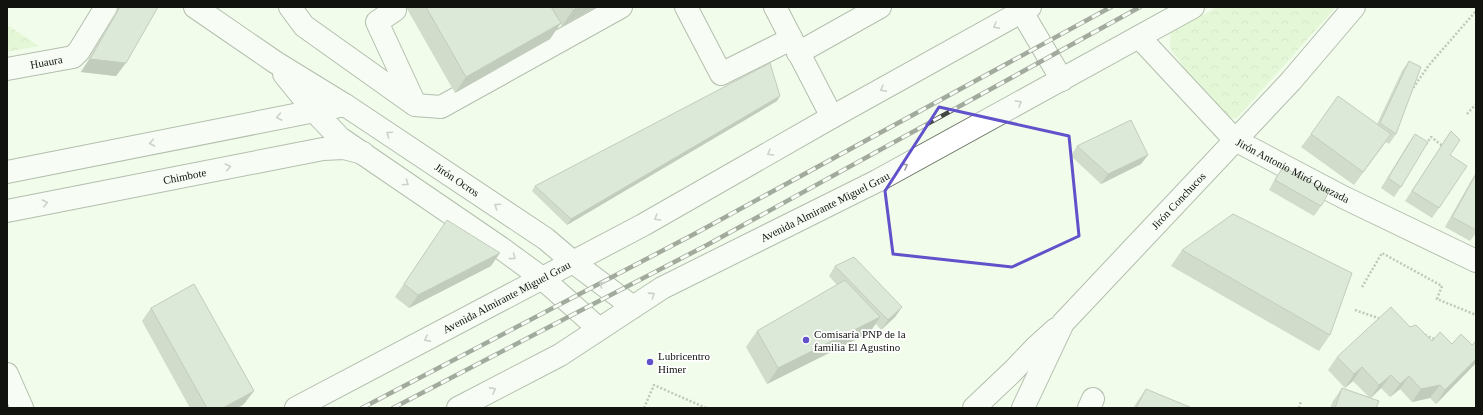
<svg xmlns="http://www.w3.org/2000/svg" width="1483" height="415" font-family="Georgia,serif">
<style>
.park{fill:url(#park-crowns)}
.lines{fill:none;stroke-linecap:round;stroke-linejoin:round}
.minor-casing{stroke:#6a7465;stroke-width:24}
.major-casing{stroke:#6a7465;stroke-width:24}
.path{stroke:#848c80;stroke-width:2.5;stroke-dasharray:2 2;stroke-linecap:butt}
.minor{stroke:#fff;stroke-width:22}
.major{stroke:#fff;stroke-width:22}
.rail-casing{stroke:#434840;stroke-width:4.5}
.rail{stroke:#fff;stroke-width:3;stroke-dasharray:9;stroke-linecap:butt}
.wall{fill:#aab5a5}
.shaded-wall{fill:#8b9386}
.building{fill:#c6d2c0;stroke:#8b9386}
.oneway{stroke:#9fa19f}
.marked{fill:none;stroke:#6151ca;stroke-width:3;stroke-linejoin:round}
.poi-dot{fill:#6151ca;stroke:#fff;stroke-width:1.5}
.labels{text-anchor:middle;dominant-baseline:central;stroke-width:3.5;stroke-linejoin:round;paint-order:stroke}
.street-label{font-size:11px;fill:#10130e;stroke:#fff}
.poi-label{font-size:11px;fill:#10130e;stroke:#fff;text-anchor:start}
</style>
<defs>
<pattern id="park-crowns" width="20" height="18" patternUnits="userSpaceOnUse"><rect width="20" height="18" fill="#d4f3c2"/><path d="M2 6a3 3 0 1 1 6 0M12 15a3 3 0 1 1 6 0" fill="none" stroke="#b5cfa6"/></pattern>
</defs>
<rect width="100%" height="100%" fill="#f1fceb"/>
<!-- park -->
<g class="park">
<polygon points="1217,7 1336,7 1237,118 1221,120 1170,48 1171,33"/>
<polygon points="7,25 39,46 7,52"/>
</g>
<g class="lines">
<!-- minor casing -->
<g class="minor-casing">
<g id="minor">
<polyline points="290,7 304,26 415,105 441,107 621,7"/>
<polyline points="393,7 395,10 377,22 415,104"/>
<polyline points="686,7 721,74 791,39"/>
<polyline points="775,7 832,117"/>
<path id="s1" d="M1139,37l96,103 108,57 133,64"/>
<polyline points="798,53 880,7"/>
<path id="s2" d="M7,69l66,-12 6,-6 27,-44"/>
<polyline points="7,172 345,105"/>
<path id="s3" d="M7,211l316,-62 21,-1 19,5"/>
<polyline points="7,374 22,408"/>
<polyline points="974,408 1013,371 1035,348 1056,329"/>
<path id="s4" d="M1023,408l40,-85 228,-242 63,-74"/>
<polyline points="1089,408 1093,399"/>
</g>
</g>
<!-- major casing -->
<g class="major-casing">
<g id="major">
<path id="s5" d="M195,7l80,55 70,43 201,134 27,23 60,45"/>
<polyline points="1022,12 1062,80"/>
<polyline points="284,74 314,111 340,138 501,248 542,278 599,329"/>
<path id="s6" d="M296,408l347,-183 189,-108 198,-110"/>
<path id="s7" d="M458,408l102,-53 102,-67 215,-107 316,-174"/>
</g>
</g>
<!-- path -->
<g class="path">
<polyline points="1411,91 1429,65 1476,11"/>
<polyline points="1467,114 1476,104"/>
<polyline points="1426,144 1431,137 1444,147"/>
<polyline points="1362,287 1382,253 1442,286 1437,299 1476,315"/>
<polyline points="1355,310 1381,319"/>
<polyline points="1425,335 1437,340"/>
<polyline points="644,408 654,385 706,408"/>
<polyline points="1299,408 1301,401"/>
</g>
<!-- minor -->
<use href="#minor" class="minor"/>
<!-- major -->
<use href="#major" class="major"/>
<!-- rail casing -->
<g class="rail-casing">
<g id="rail">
<polyline points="362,408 698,232 1111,7"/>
<polyline points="393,408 707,245 1140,7"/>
</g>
</g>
<!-- rail -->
<use href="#rail" class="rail"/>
</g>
<!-- wall -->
<g class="wall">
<polygon points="119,7 158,7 116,76 81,72"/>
<polygon points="406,7 596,7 562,26 560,24 550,39 455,93"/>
<polygon points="1409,61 1396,134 1389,144 1386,142 1354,185 1301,147 1311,134 1377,124 1402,71"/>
<polygon points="777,101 567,225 532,191 535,186"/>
<polygon points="1451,131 1450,155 1439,208 1432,218 1405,201"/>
<polygon points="1415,134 1401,187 1394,197 1381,188 1408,144"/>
<polygon points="1077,146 1148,155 1141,164 1101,184 1071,156"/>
<polygon points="1283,167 1321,206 1314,216 1269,190 1276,177"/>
<polygon points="1476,173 1476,233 1470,241 1445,227 1472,179"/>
<polygon points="447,220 491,266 409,308 395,297"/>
<polygon points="1182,250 1330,335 1319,351 1171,266"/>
<polygon points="835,266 902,307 895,317 881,330 876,324 869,333 767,384 746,347 757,331 837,285 829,276"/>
<polygon points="151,308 244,404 238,408 190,408 142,321"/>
<polygon points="1410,327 1432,341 1452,344 1472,345 1476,341 1476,363 1436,404 1430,398 1412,402 1400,389 1390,397 1381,388 1370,398 1376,408 1330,408 1333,401 1342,388 1369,397 1353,381 1345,388 1328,370 1337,357"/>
<polygon points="1146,389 1192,408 1133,408 1135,405"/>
</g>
<!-- shaded-wall -->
<g class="shaded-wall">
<polygon points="578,7 596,7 562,26 573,10"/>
<polygon points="561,23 550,39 455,93 466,77"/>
<polygon points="90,59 126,63 116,76 81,72"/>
<polygon points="780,96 777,101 567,225 571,219"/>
<polygon points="1148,155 1141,164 1101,184 1108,174"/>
<polygon points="500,253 491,266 409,308 418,295"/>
<polygon points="902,307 895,317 881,330 888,320"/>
<polygon points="880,317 869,333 767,384 778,368"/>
<polygon points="1476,359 1476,363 1436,404 1445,390"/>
<polygon points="1362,367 1353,381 1345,388 1354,374"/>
<polygon points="1391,375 1381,388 1370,399 1379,385"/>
<polygon points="1409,376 1400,389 1390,397 1400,384"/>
<polygon points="1440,385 1430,398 1412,402 1421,389"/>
<polygon points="254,391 244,404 238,408 223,408"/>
</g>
<!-- building -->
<g class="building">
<polygon points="120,7 158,7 126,63 90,59"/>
<polygon points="426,7 551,7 561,23 466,77"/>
<polygon points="571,7 578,7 573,10"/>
<polygon points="1409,61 1421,67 1396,134 1380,123"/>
<polygon points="770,63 780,96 571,219 535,186"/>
<polygon points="1338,96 1391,134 1363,172 1311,134"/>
<polygon points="1131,120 1148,155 1108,174 1077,146"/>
<polygon points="1451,131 1460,140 1450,155 1467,166 1439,208 1412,191"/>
<polygon points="1415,134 1428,142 1401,187 1388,178"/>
<polygon points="1283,167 1329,192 1321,206 1275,180"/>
<polygon points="1476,174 1476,230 1452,217"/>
<polygon points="1233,214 1352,273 1330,335 1182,250"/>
<polygon points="447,220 500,253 418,295 404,284"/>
<polygon points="854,257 902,307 888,320 835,266"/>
<polygon points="845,280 880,317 778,368 757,331"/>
<polygon points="194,284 254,391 223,408 207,408 151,308"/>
<polygon points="1391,307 1410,327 1416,325 1432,341 1440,332 1452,344 1461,334 1472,345 1476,341 1476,359 1445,390 1440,385 1421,389 1409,376 1400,384 1391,375 1379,385 1362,367 1354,374 1337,357"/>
<polygon points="1342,388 1379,401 1376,408 1335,408"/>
<polygon points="1146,389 1192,408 1136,408"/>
</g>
<!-- one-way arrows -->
<defs><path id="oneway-chevron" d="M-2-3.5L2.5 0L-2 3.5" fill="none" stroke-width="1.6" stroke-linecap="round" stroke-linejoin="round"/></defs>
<g class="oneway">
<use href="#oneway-chevron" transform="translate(996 26) rotate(151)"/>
<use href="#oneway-chevron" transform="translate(883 89) rotate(151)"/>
<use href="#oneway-chevron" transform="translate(1019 103) rotate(-29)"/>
<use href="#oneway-chevron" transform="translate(279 117) rotate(169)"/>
<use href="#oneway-chevron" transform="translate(389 134) rotate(-146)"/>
<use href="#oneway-chevron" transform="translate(152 143) rotate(169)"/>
<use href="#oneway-chevron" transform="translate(770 153) rotate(150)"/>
<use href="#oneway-chevron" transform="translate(905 166) rotate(-29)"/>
<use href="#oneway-chevron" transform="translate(228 167) rotate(-11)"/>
<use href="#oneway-chevron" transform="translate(406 183) rotate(34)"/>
<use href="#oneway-chevron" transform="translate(45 203) rotate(-11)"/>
<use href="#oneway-chevron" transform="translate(497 206) rotate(-146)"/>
<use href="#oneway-chevron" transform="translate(657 218) rotate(150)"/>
<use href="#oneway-chevron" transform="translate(513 257) rotate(37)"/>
<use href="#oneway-chevron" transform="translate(602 284) rotate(-143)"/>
<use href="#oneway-chevron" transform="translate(652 295) rotate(-33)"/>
<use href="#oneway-chevron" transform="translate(427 339) rotate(152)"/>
<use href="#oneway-chevron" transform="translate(493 390) rotate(-28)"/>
</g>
<!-- marked area -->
<path d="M0 0H1483V415H0ZM939,107l130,29 10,100 -67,31 -119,-13 -8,-63z" fill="#f1fceb" fill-opacity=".55" fill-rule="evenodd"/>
<path class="marked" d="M939,107l130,29 10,100 -67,31 -119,-13 -8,-63z"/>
<!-- markers -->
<g class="poi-dot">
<circle cx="806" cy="340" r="4"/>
<circle cx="650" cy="362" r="4"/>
</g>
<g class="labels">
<!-- street labels -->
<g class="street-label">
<text stroke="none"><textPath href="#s2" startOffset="40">Huaura</textPath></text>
<text stroke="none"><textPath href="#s1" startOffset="206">Jirón Antonio Miró Quezada</textPath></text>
<text stroke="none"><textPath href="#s3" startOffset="181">Chimbote</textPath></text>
<text stroke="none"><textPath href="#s5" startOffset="314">Jirón Ocros</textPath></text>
<text stroke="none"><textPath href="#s4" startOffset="262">Jirón Conchucos</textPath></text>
<text stroke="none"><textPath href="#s7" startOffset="419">Avenida Almirante Miguel Grau</textPath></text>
<text stroke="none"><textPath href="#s6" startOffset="238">Avenida Almirante Miguel Grau</textPath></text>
</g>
<!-- poi labels -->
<g class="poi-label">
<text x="814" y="334">Comisaría PNP de la<tspan x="814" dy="13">familia El Agustino</tspan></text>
<text x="658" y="356">Lubricentro<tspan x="658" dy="13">Himer</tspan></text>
</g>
</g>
<!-- border -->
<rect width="1483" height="415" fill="none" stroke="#10130e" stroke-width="16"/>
</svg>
